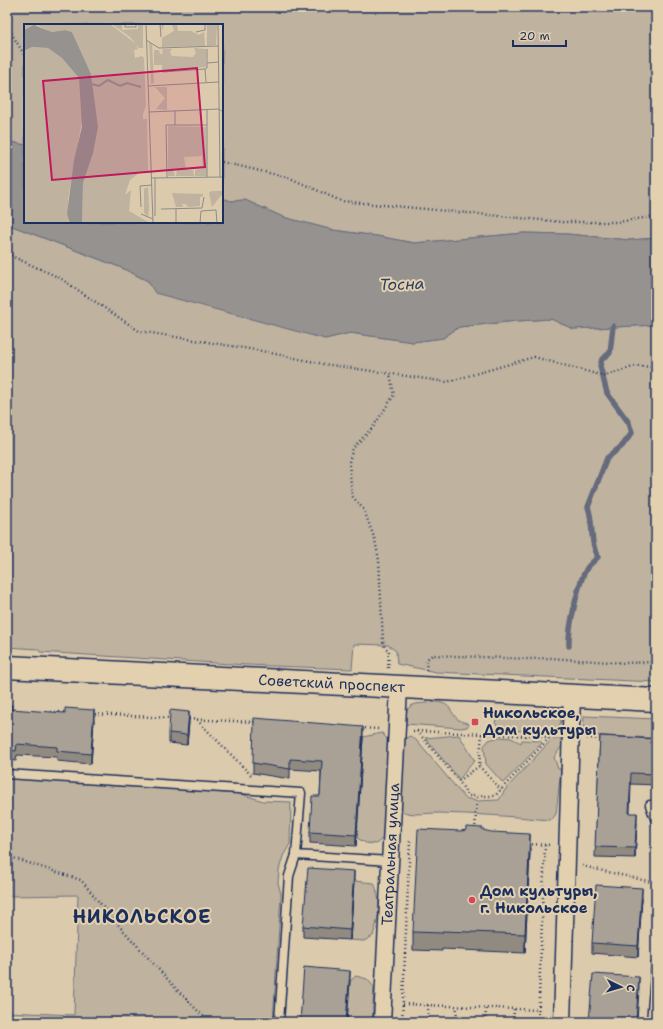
<svg xmlns="http://www.w3.org/2000/svg" width="663" height="1029" font-family="'Shantell Sans',sans-serif">
<style>
.green{fill:#bfb39f;stroke:#6d717e}
.water{fill:#969290;stroke:#656a7c}
.lines{fill:none;stroke-linecap:round;stroke-linejoin:round}
.stream{stroke:#656a7c;stroke-width:5.5}
.service-casing{stroke:#1b2f5e;stroke-width:11}
.minor-casing{stroke:#1b2f5e;stroke-width:19}
.secondary-casing{stroke:#1b2f5e;stroke-width:25}
.path{stroke:#1b2f5e;stroke-width:2.5;stroke-dasharray:1 3;stroke-linecap:butt}
.service{stroke:#e3d0ae;stroke-width:8}
.minor{stroke:#e3d0ae;stroke-width:16}
.secondary{stroke:#e3d0ae;stroke-width:22}
.wall{fill:#918a81;stroke:#1b2f5e}
.shaded-wall{fill:#767169;stroke:#1b2f5e}
.building{fill:#a9a196;stroke:#1b2f5e}
.poi-dot{fill:#d1495b;stroke:#e3d0ae;stroke-width:1.5}
.labels{text-anchor:middle;dominant-baseline:central;stroke-width:4;stroke-linejoin:round;paint-order:stroke}
.street-label{font-size:15px;fill:#1b2f5e;stroke:#e3d0ae}
.poi-label{font-size:15px;font-weight:bold;fill:#1b2f5e;stroke:#e3d0ae;text-anchor:start}
.water-label{font-size:16px;font-style:italic;fill:#2d3e66;stroke:#e3d0ae}
.district-label{font-size:19px;font-weight:bold;letter-spacing:1px;fill:#1b2f5e;stroke:#e3d0ae}
.inset-river{fill:none;stroke:#969290;stroke-width:2}
.inset-road{fill:none;stroke:#8e8c8c;stroke-width:1}
.view{fill:#c2185b;fill-opacity:0.15;stroke:#c2185b;stroke-width:2}
.inset-edge{fill:none;stroke:#1b2f5e;stroke-width:2}
</style>
<rect width="100%" height="100%" fill="#dbcaab"/>
<filter id="ink" filterUnits="userSpaceOnUse"><feTurbulence type="fractalNoise" baseFrequency=".025" numOctaves="2"/><feDisplacementMap in="SourceGraphic" scale="8" xChannelSelector="R" yChannelSelector="G"/><feConvolveMatrix kernelMatrix="1 2 1 2 8 2 1 2 1" color-interpolation-filters="sRGB"/></filter>
<g filter="url(#ink)">
<!-- green -->
<g class="green">
<polygon points="7,7 656,7 656,238 630,240 567,234 524,233 414,243 377,236 333,230 283,217 245,200 231,201 222,198 222,25 25,25 25,145 7,141"/>
<polygon points="7,224 122,268 148,281 325,339 350,333 413,342 443,338 459,327 517,321 551,319 573,329 656,325 656,682 436,672 397,664 396,651 388,645 354,644 352,669 247,665 40,652 38,649 7,647"/>
<path d="M437,702c16,2 12,11 22,18 3,2 6,2 10,4l-2,3 -6,1 -56,-4c0,-25 12,-19 32,-22z"/>
<polygon points="507,711 555,713 560,716 561,722 557,730 542,732 506,730 500,728 495,723 497,715"/>
<polygon points="584,716 656,719 656,738 583,735"/>
<polygon points="382,733 389,741 383,838 376,844 366,843 357,838 363,737"/>
<path d="M459,735l16,26c-8,7 -9,11 -16,18l-34,-41z"/>
<path d="M410,736l6,4 49,58 11,3 23,-1 6,-10 47,-51h9l1,7 -8,11 4,12h3l-5,45 -3,4 -4,2c-36,-4 -75,-6 -111,-7 -13,0 -25,3 -37,-2l-2,-3 4,-63 3,-7z"/>
<polygon points="499,737 511,738 521,743 522,740 540,741 542,743 503,783 486,764 484,746 489,740"/>
<polygon points="7,777 241,794 263,801 291,802 290,844 283,856 279,870 278,883 281,894 273,1022 7,1022 7,1012 74,1015 78,895 7,896"/>
<path d="M354,881l20,2c8,19 5,33 -1,53l-9,5 -14,-1z"/>
<polygon points="356,976 367,979 374,987 372,1022 347,1022 350,981"/>
</g>
<!-- water -->
<polygon class="water" points="7,141 25,145 25,222 222,222 222,198 231,201 245,200 283,217 333,230 377,236 414,243 524,233 567,234 630,240 656,238 656,325 573,329 551,319 517,321 459,327 443,338 413,342 350,333 325,339 155,293 148,281 122,268 7,224"/>
<g class="lines">
<!-- stream -->
<path class="stream" d="M569,646c-1,-16 9,-64 18,-78 3,-4 7,-7 11,-11 -9,-16 -4,-34 -10,-50l19,-49 15,-12 10,-13 -3,-10 -22,-30 -7,-27 2,-7 8,-6 3,-27"/>
<!-- service casing -->
<g class="service-casing">
<g id="service">
<polyline points="7,774 301,793 296,855 390,861"/>
<polyline points="650,805 656,821"/>
<polyline points="279,1022 289,876 296,855"/>
<polyline points="651,1022 656,964"/>
</g>
</g>
<!-- minor casing -->
<g class="minor-casing">
<g id="minor">
<path id="s1" d="M382,1022l17,-335"/>
<polyline points="562,1022 572,695"/>
</g>
</g>
<!-- secondary casing -->
<g class="secondary-casing">
<g id="secondary">
<path id="s2" d="M7,667l649,33"/>
</g>
</g>
<!-- path -->
<g class="path">
<polyline points="7,26 25,56"/>
<polyline points="222,162 290,178 341,201 563,222 618,222 656,216"/>
<polyline points="7,254 60,278 139,331 256,350 324,364 447,382 534,357 604,376 636,366 656,367"/>
<polyline points="388,668 389,650 385,648 383,641 379,560 375,540 364,510 352,496 349,462 353,448 373,427 394,395 390,374"/>
<polyline points="426,670 427,659 432,655 529,659 550,658 625,663 656,662"/>
<polyline points="51,712 66,712"/>
<polyline points="91,714 172,718"/>
<polyline points="185,719 256,722"/>
<polyline points="197,720 252,776"/>
<polyline points="361,728 380,729"/>
<polyline points="413,731 417,731 459,781 468,796 495,796 550,737"/>
<polyline points="417,731 550,737"/>
<polyline points="587,738 602,739"/>
<polyline points="479,766 501,790"/>
<polyline points="459,781 479,766 482,734"/>
<polyline points="475,830 477,796"/>
<polyline points="528,844 551,845"/>
<polyline points="7,856 81,880 112,918 181,994 209,1022"/>
<polyline points="582,866 656,883"/>
<polyline points="403,1004 539,1010"/>
<polyline points="402,1022 410,840"/>
<polyline points="428,1022 428,1005"/>
<polyline points="456,1022 457,1006"/>
<polyline points="485,1022 486,1008"/>
<polyline points="513,1022 514,1009"/>
<polyline points="538,1022 545,844"/>
</g>
<!-- service -->
<use href="#service" class="service"/>
<!-- minor -->
<use href="#minor" class="minor"/>
<!-- secondary -->
<use href="#secondary" class="secondary"/>
</g>
<!-- wall -->
<g class="wall">
<polygon points="7,705 11,709 94,720 91,764 57,761 57,757 17,755 16,761 7,760"/>
<polygon points="189,722 187,745 169,743 169,733"/>
<polygon points="600,736 656,739 656,785 631,784 630,813 637,823 635,858 595,857"/>
<polygon points="363,737 356,846 310,843 310,832 320,796 321,771 290,769 290,779 253,773 253,763"/>
<polygon points="483,830 530,852 525,953 442,949 442,951 413,950 413,932"/>
<polygon points="354,881 350,940 303,937 303,926"/>
<polygon points="642,898 638,957 592,953 592,943"/>
</g>
<!-- shaded-wall -->
<g class="shaded-wall">
<polygon points="94,710 94,720 91,764 91,754"/>
<polygon points="189,712 189,722 187,745 187,735"/>
<polygon points="363,727 363,737 356,846 356,835"/>
<polygon points="637,813 637,823 635,858 635,848"/>
<polygon points="530,834 530,852 525,953 525,934"/>
<polygon points="354,871 354,881 350,940 350,930"/>
<polygon points="642,888 642,898 638,957 638,946"/>
<polygon points="350,971 350,981 347,1022 346,1022"/>
<polygon points="639,977 639,988 637,1022 636,1022"/>
</g>
<!-- building -->
<g class="building">
<polygon points="7,705 12,705 11,709 65,713 65,708 94,710 91,754 57,751 57,747 17,744 16,751 7,750"/>
<polygon points="170,710 189,712 187,735 169,733"/>
<polygon points="254,718 363,727 356,835 310,832 312,796 320,796 322,761 290,759 290,769 253,763"/>
<polygon points="600,736 656,739 656,774 631,773 629,813 637,813 635,848 595,847"/>
<polygon points="466,827 483,828 483,830 491,832 530,834 525,934 442,931 442,933 413,932 418,829 461,831 466,830"/>
<polygon points="308,868 354,871 350,930 303,926"/>
<polygon points="596,885 642,888 638,946 592,943"/>
<polygon points="304,967 350,971 346,1022 300,1022"/>
<polygon points="593,974 639,977 636,1022 589,1022"/>
</g>
</g>
<!-- markers -->
<g class="poi-dot">
<rect x="471" y="718" width="8" height="8" rx="2"/>
<circle cx="472" cy="900" r="4"/>
</g>
<g class="labels">
<!-- street labels -->
<g class="street-label">
<text stroke="none"><textPath href="#s2" startOffset="325">Советский проспект</textPath></text>
<text stroke="none"><textPath href="#s1" startOffset="168">Театральная улица</textPath></text>
</g>
<!-- poi labels -->
<g class="poi-label">
<text x="483" y="713">Никольское,<tspan x="483" dy="17">Дом культуры</tspan></text>
<text x="480" y="891">Дом культуры,<tspan x="480" dy="17">г. Никольское</tspan></text>
</g>
<!-- water labels -->
<g class="water-label">
<text transform="translate(402 284) rotate(-2)">Тосна</text>
</g>
<!-- district labels -->
<g class="district-label">
<text x="142" y="916">НИКОЛЬСКОЕ</text>
</g>
</g>
<!-- overview -->
<g transform="translate(24 24)">
<rect width="199" height="199" fill="#dbcaab"/>
<path d="M0,0h86l26,20 2,5 -4,1 1,8 7,-2 2,2 2,48 -3,8v5h4l1,52 -9,2 -9,7 -5,15 6,-5 -2,21 21,12h-68l1,-40 14,-60 -6,-49 -19,-42 -7,-2 -13,2 -15,-7 -13,5zM88,0h10v6l16,-1v-5h5v24h-4l-9,-11zM137,0h16l1,7h13l8,4 5,-3 1,14 -43,1v-9l12,-7 -2,-7 -8,1 -2,6zM183,0h10l-1,21 -9,1zM125,18l3,2 2,39 -3,1zM8,23l16,1 14,10 17,20 4,37 -15,84 2,24h-46v-172zM170,24l12,1v18l-44,4v-6h-8v-15h5l1,4h2l1,-5h9l-2,3 2,4 21,1 3,-4zM131,63h12v23l-11,-1 9,-11zM144,102l38,1 1,49h-12v-6l8,-2 -1,-12 -18,1 2,13h7l1,6h-18l1,-7h-4l2,7h-7zM124,163l1,22 -1,8 -4,-4v-24zM188,167h11v2l-11,14 -3,-14zM148,169l31,1v2l-3,1v9l-12,1 -2,-3h-4l1,3h-7z" fill="#bfb39f"/>
<path d="M10,1l18,7 13,-2 7,2 19,42 7,53 -5,26 -10,30 -1,40h-12l-3,-9 7,-54 8,-33 -3,-49 -17,-20 -14,-10 -16,-1 -8,4v-21z" fill="#969290"/>
<path class="inset-river" d="M68,60l7,2 9,-6 12,6 7,-3 14,4"/>
<path class="inset-road" d="M101,0v3h11v-3M122,0l7,199M136,0l1,13M194,0l2,153M172,8l9,-2v-6M122,16l13,8 59,-2M183,39l12,-1M181,45l1,13M139,48l42,-3 2,-1v-19M124,62l71,-4M183,85v68M125,88l70,-3 4,3M151,101h32M127,154l72,-1M131,154v38M143,154l-1,-53h9v-14M117,183l-1,-21 12,-1M137,185l41,-1 2,-11M152,185v14M117,190l12,5M176,199l1,-12 15,-1 1,13"/>
<path class="view" d="M173,44l8,99 -153,13 -9,-99z"/>
<rect width="199" height="199" class="inset-edge"/>
</g>
<!-- margin -->
<rect width="663" height="1029" fill="none" stroke="#e3d0ae" stroke-width="24"/>
<rect x="12" y="12" width="639" height="1005" fill="none" stroke="#1b2f5e" stroke-width="1.5" filter="url(#ink)"/>
<!-- north arrow -->
<g transform="translate(621 987) rotate(95)" stroke="#e3d0ae" stroke-width="3" paint-order="stroke">
<path d="M0-3L7 15L0 10L-7 15Z" fill="#1b2f5e"/>
<text y="-6" font-size="11" font-weight="bold" text-anchor="middle" fill="#1b2f5e">С</text>
</g>
<!-- scale -->
<path d="M513 40v6h53v-6" fill="none" stroke="#1b2f5e" stroke-width="2"/>
<text x="519" y="40" font-size="12" fill="#1b2f5e" stroke="#e3d0ae" stroke-width="3" paint-order="stroke">20 m</text>
</svg>
